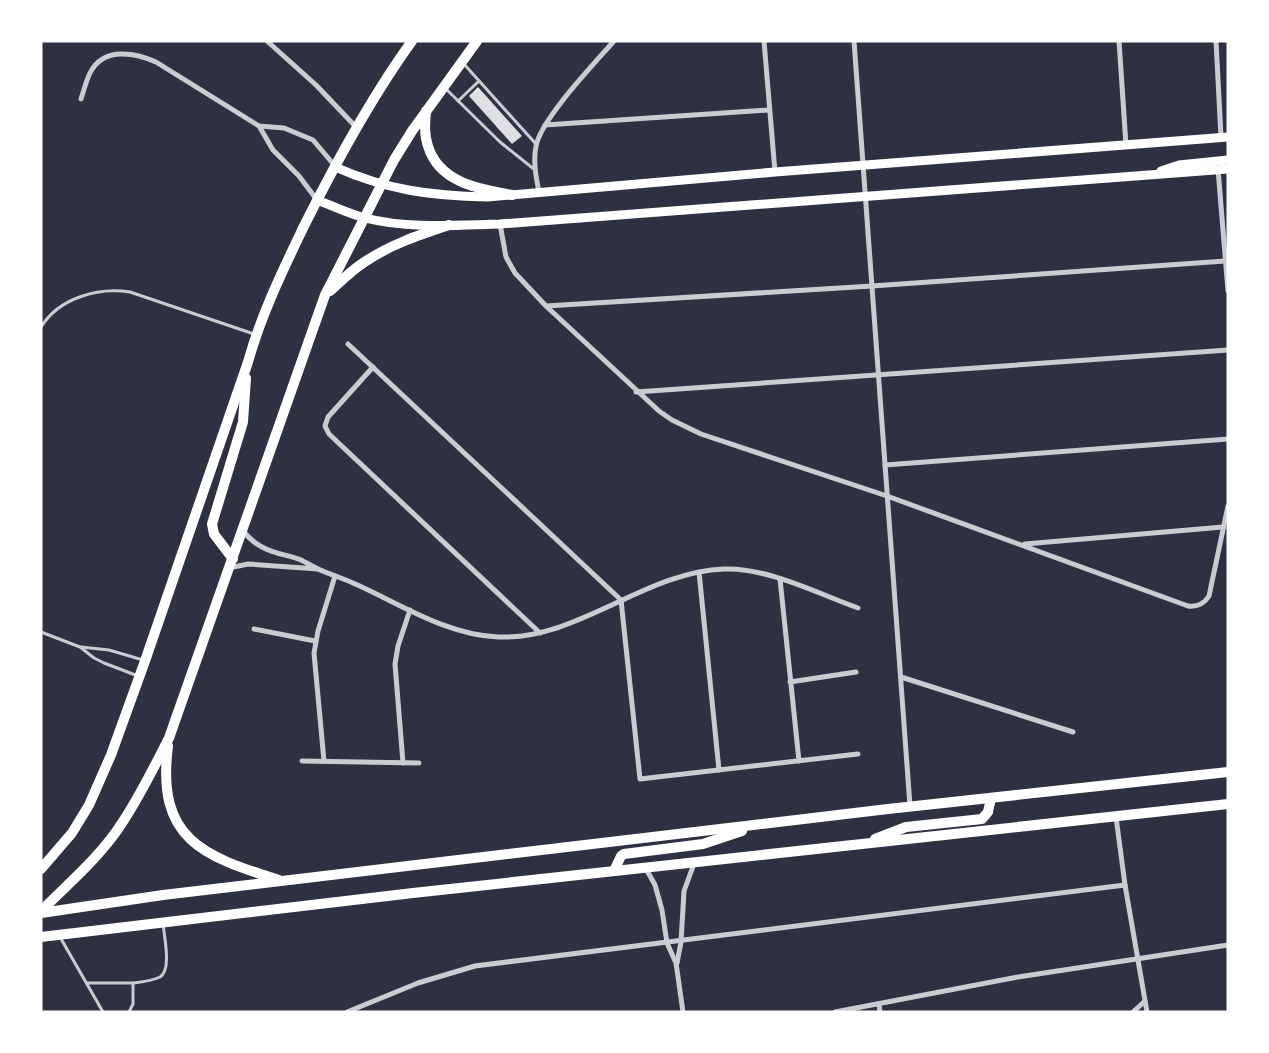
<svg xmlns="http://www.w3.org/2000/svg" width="1269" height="1053" font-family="Rubik,sans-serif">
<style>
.building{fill:#e0e0e3}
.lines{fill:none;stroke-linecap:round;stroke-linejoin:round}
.service{stroke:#caccd0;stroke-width:3}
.minor{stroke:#caccd0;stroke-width:5}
.secondary{stroke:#fff;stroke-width:9}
.primary{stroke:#fff;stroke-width:10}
</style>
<rect width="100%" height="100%" fill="#2d3142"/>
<!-- building -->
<polygon class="building" points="478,87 522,136 512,144 469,96"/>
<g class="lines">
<!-- service -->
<g class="service">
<polyline points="463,63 536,144"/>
<polyline points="445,88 500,142 535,170"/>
<polyline points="458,101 479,81"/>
<path d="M41,327c18,-29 57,-40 89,-35l124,42"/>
<polyline points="41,632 80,647 94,658 104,663 138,676"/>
<polyline points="81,647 109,650 143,660"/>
<polyline points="60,937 103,1012"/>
<polyline points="87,983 133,983 133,1004 129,1012"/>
<path d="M133,983c8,-1 19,-2 27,-6 12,-7 4,-41 3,-54"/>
</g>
<!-- minor -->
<g class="minor">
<polyline points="267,41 316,85 356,127"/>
<polyline points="764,41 775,172"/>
<polyline points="854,41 910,806"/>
<polyline points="1119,41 1126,145"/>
<polyline points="1216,41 1221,137"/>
<path d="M81,99c3,-9 5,-18 9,-26 13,-26 44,-21 66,-11l103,64 25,2 29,12 22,26"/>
<polyline points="545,125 769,110"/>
<polyline points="259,126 273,150 299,176 317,200"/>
<polyline points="1218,169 1228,291"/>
<path d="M539,192c-3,-15 -6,-30 -3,-46 5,-27 58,-82 78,-105"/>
<path d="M500,224l6,33 9,16 31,33 113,105 13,9 29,14 186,62 301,110c9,1 16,-2 21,-10l19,-90"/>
<polyline points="546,306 872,286 1225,261"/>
<polyline points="348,344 621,600 640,779 858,754"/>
<polyline points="373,367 328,417 325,426 329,434 540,633"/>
<polyline points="636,392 1228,350"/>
<polyline points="885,465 1228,439"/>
<path d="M242,530c6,7 12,13 20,17 12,7 27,8 39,13 6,3 11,6 17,9 11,5 24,9 35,14 46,20 93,52 145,54 81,3 146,-65 226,-68 42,-2 95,25 134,39"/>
<polyline points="1025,544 1223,527"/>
<polyline points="229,568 248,564 318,569"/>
<polyline points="699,572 719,770"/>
<polyline points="780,579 799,761"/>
<polyline points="254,629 315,641"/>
<polyline points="901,677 1073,732"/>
<polyline points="790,682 856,672"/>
<polyline points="302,761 419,763"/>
<polyline points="324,761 314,653 318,631 335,576"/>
<polyline points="403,763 395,664 398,646 410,610"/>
<polyline points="1116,817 1125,885 1147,1012"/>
<polyline points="645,867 655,885 662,910 667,943 676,963 683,1012"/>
<polyline points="677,963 681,942 684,891 695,861"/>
<polyline points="879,1004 880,1012"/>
<polyline points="347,1012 418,983 475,966 1125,885"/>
<polyline points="835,1012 1018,977 1228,945"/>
<polyline points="1133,1012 1145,1001"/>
</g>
<!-- secondary -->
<g class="secondary">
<path d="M335,167c52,23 96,29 152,30l288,-25 453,-35"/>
<polyline points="1161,171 1179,165 1228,160"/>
<path d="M317,200c16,6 32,14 48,18 43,11 91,7 135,6l728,-55"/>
</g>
<!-- primary -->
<g class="primary">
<path d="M426,111c-1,12 -2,24 2,35 11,37 52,43 84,49"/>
<path d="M330,291c10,-9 21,-20 33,-28 26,-18 56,-28 86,-38"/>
<polyline points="233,559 214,534 212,524 243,422 246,378"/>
<path d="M168,746c-12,93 34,110 111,134"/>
<polyline points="875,839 906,827 982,819 988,812 991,798"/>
<path d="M41,869l31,-36 17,-28 22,-50 34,-94 103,-299c13,-47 34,-90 55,-134 32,-64 67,-129 109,-187"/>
<polyline points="614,871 621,856 624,854 703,844 742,831"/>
<path d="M41,911c28,-28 60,-55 81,-88 18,-27 32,-56 47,-85l156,-443 69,-135 18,-29 65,-90"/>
<polyline points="41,913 163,895 888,809 1228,772"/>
<polyline points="41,937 413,893 1228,804"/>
</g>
</g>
<!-- border -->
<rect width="1269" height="1053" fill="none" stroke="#ffffff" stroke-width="85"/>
</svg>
